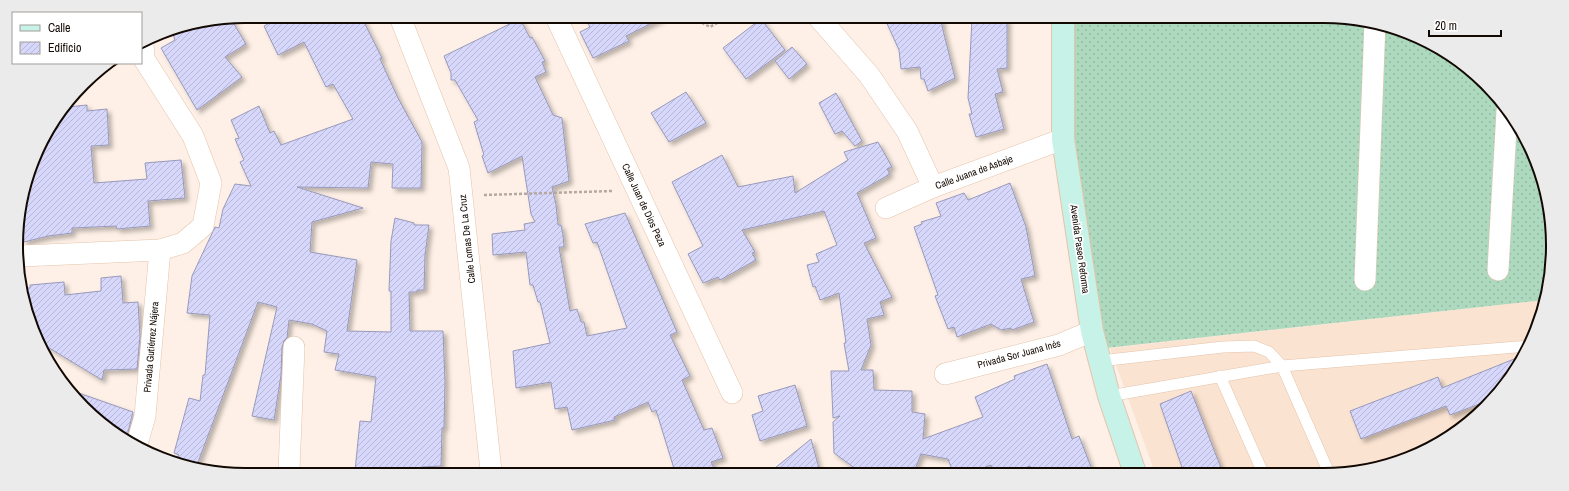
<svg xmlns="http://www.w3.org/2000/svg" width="1569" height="491" font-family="'Archivo Narrow',sans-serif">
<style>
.built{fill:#fbe3d1}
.grass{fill:url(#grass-dots)}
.building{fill:url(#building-hatch);stroke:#9899bb;filter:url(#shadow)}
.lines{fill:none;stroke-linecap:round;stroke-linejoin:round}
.service-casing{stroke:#e4c4ab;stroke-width:12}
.minor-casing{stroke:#e4c4ab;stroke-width:22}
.secondary-casing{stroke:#e4c4ab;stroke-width:24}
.path{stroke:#b5a8a0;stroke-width:2.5;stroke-dasharray:3 2;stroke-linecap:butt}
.service{stroke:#fff;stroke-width:11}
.minor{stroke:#fff;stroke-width:21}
.secondary{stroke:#c7f2e8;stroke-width:22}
.labels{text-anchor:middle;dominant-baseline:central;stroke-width:3.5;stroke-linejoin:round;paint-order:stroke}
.street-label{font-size:10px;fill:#130903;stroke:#fff}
.rim{fill:none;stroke:#130903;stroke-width:2}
</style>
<defs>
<pattern id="grass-dots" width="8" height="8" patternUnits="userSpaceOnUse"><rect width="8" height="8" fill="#add9bf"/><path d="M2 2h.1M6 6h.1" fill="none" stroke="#94b9a2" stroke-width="1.8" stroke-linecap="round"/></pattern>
<pattern id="building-hatch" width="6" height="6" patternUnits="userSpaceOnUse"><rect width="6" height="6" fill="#d6d7fb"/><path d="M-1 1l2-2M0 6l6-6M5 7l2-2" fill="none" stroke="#b7b7d6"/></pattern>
<filter id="shadow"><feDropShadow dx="3.5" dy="3.5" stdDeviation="2" flood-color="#0004"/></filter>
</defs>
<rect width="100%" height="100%" fill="#fef0e6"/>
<!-- built -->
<polygon class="built" points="1545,300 1522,360 1475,418 1425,451 1354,473 1155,473 1110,348"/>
<!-- grass -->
<polygon class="grass" points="1063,19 1368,20 1451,55 1514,118 1549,201 1549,290 1545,300 1097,349 1092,331"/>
<!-- building -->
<g class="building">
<polygon points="283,16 361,16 382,58 380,59 398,98 422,142 421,188 392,188 393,164 371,162 368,188 297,187 363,208 312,222 310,252 357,260 347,331 391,332 391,291 389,291 391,241 395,218 414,223 414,225 429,225 425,255 424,290 417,290 417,292 409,292 410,331 443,331 445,382 444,428 442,428 441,466 422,467 422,471 355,471 360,421 371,422 376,377 335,370 339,354 324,352 327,331 312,324 289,320 287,338 284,341 282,347 281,375 274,420 252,416 277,307 258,302 197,465 178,457 179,455 174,453 189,398 200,401 203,375 205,375 210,315 187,313 192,276 215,227 219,228 223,209 235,184 251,186 240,162 244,160 235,139 239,138 231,120 259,106 270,133 274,131 281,145 353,119 333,84 326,87 304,42 278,55 264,26"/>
<polygon points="585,17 617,17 662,18 626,36 629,41 593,58 580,32 590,27"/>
<polygon points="231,19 246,44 225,57 242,77 197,110 161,48 175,40 172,31"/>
<polygon points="520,19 530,38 532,37 545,61 542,62 546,72 535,77 553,115 562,118 569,181 552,187 556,205 558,225 561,225 563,235 564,247 559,247 570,311 577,309 581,322 584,322 587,336 627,328 597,242 593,243 585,224 625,213 677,332 670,335 690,376 682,380 704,430 712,428 723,458 711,462 716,472 675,472 656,410 652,412 648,402 614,417 615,420 572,430 567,407 555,409 551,382 516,388 513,351 550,343 540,302 538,302 533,285 530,285 526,252 493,255 492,234 525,230 524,224 535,222 531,214 522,156 488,173 482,156 484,155 474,122 478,120 455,80 451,80 451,73 444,56"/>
<polygon points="761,19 785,50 746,79 723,48"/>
<polygon points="885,19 942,19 942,26 955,78 928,91 924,79 921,79 920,67 901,69 899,50"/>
<polygon points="972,19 1007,19 1007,68 997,69 1003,92 995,94 1004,129 976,137 969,114 972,114 968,98"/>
<polygon points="792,47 807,64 789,79 775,61"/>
<polygon points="686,92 706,123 669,142 651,113"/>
<polygon points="836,93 862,141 855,146 842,131 835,134 819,103"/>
<polygon points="87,105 87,111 107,109 109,145 91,146 94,183 147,179 145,163 181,160 185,198 148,201 150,226 117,229 116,226 72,228 72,233 48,236 24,242 19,212 40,144 68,107"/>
<polygon points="878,142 892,167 887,169 890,174 857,193 876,238 864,243 892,297 880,302 884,315 867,319 871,345 861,370 873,370 874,390 912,391 912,412 925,414 923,439 983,417 975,397 1015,379 1014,376 1047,364 1072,439 1079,436 1093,472 1034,472 1030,466 1014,472 994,472 991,465 973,472 953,472 948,459 921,454 914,472 860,472 834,453 833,422 840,416 833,418 831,371 849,371 844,343 846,343 839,293 820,300 815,286 813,287 807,265 819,262 816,254 837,245 824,211 742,230 755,252 752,253 756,260 720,280 718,277 703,283 688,254 703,246 672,182 722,155 738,187 793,176 795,193 848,160 844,152"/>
<polygon points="1010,183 1026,227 1035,276 1021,279 1034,322 1012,330 1011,328 1001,330 991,324 957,337 954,327 948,329 935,296 938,295 914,227 922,224 921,222 941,216 936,203 964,193 968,200"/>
<polygon points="121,276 123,303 138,302 140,336 137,369 104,370 102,380 41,343 24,305 23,288 30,288 30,285 64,282 65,295 101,291 101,278"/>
<polygon points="1524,355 1522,360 1490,400 1450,415 1446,406 1361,439 1350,411 1438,377 1442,388"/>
<polygon points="795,385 807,426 760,441 752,415 763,411 758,396"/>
<polygon points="73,391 133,412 126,440 118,436"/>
<polygon points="1191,391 1223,473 1184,473 1160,404"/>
<polygon points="811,439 820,472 770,472"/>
</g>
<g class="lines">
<!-- service casing -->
<g class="service-casing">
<g id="service">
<polyline points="1100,361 1223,347 1254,346 1269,352 1282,366 1329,473"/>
<polyline points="1220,376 1263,473"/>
<polyline points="1109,396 1282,366 1528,346"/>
</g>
</g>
<!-- minor casing -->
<g class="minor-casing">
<g id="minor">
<polyline points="400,17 459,168 491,471"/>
<polyline points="556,17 732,393"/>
<polyline points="819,18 869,75 907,131 933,187"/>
<polyline points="886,208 933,187 1063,139"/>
<polyline points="21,256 160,250 183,243 203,226 211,183 193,136 144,59 143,43"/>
<polyline points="1498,270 1507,111"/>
<polyline points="1365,280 1375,23"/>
<polyline points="945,374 1059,345 1092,331"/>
<polyline points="137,444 145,416 160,250"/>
<polyline points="289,471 294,347"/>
</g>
</g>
<!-- secondary casing -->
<g class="secondary-casing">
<polyline id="secondary" points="1063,19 1063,139 1092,331 1109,396 1135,473"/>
</g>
<!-- path -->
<g class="path">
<polyline points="693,18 710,27 726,18"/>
<polyline points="484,195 612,191"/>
</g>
<!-- service -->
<use href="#service" class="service"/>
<!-- minor -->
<use href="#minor" class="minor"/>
<!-- secondary -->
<use href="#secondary" class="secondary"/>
</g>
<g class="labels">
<!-- street labels -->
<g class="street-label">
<text transform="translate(974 172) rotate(-20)">Calle Juana de Asbaje</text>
<text transform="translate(644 205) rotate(65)">Calle Juan de Dios Peza</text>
<text transform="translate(467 239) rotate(-96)">Calle Lomas De La Cruz</text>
<text transform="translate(1080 249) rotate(82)">Avenida Paseo Reforma</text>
<text transform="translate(151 347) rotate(-85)">Privada Gutiérrez Nájera</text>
<text transform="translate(1019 354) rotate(-15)">Privada Sor Juana Inés</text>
</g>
</g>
<!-- crop -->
<path d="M0 0H1569V491H0ZM245 23H1324A222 222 0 0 1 1546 245V246A222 222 0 0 1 1324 468H245A222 222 0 0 1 23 246V245A222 222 0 0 1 245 23Z" fill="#ecebeb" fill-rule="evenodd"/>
<path class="rim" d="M245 23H1324A222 222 0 0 1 1546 245V246A222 222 0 0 1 1324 468H245A222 222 0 0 1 23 246V245A222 222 0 0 1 245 23Z"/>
<!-- legend -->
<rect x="12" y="12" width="130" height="52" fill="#ffffff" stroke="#a19d9a"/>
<rect x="20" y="25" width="20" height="6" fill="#c7f2e8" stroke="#a19d9a"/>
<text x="48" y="32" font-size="12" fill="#130903">Calle</text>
<rect x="20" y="42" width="20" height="12" fill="url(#building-hatch)" stroke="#a19d9a"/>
<text x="48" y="52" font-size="12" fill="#130903">Edificio</text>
<!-- scale -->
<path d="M1429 30v6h72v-6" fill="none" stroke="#130903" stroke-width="2"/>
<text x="1435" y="30" font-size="12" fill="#130903" stroke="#ffffff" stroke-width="3" paint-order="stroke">20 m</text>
</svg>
